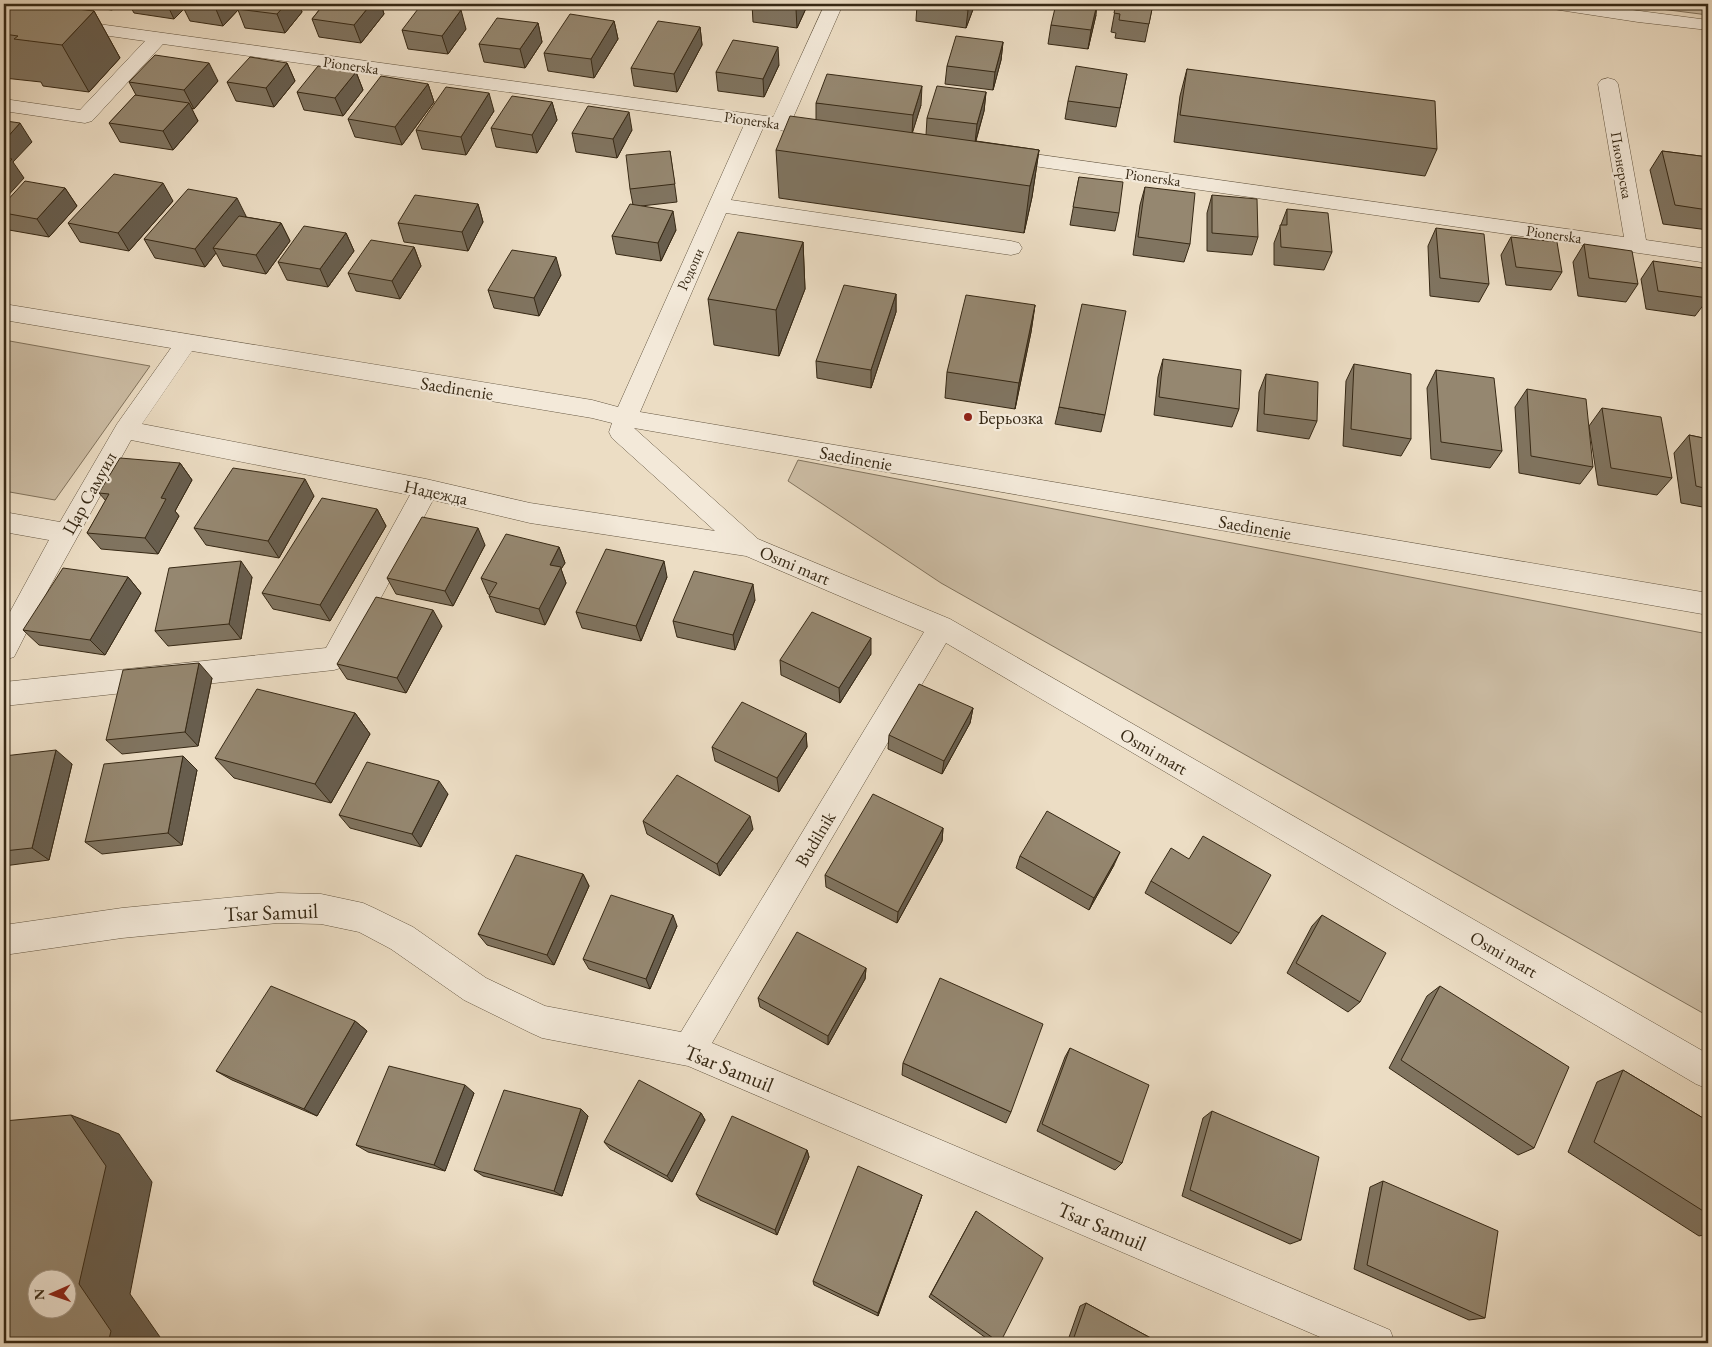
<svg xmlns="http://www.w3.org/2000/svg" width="1712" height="1347" font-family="'EB Garamond',serif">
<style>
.green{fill:#cdbea6;stroke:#82745e}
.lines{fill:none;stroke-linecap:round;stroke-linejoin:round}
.minor-casing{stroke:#645641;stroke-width:1}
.minor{fill:#f3e9d9;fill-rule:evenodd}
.wall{fill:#807460;stroke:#372915}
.shaded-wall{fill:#685e4e;stroke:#372915}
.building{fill:#958770;stroke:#372915;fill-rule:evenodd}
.poi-dot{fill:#8f2418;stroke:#f3e9d9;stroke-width:2}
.labels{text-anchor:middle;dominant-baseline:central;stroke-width:4.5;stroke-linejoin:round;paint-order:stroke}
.far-street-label{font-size:15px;fill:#372915;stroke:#f3e9d9}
.street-label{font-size:18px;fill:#372915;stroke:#f3e9d9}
.poi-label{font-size:18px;fill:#372915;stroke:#f3e9d9;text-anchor:start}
.near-street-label{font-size:21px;fill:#372915;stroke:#f3e9d9}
</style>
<rect width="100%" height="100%" fill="#ecddc4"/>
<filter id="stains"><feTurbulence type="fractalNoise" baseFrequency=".004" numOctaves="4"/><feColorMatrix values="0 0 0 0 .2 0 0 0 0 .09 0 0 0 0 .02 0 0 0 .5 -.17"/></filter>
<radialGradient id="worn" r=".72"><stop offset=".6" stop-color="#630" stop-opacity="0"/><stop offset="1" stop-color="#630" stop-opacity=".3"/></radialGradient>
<!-- green -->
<g class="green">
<polygon points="1622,4 1708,4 1708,15"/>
<polygon points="4,340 150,366 55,500 4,491"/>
<polygon points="798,460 1708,634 1708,1016 941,583 788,481"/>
</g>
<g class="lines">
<!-- minor casing -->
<g class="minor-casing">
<g id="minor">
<path d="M825,4h18l-51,116 38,6 3,4 -3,4 -7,2 -60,-8 -32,72 280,41 8,2 3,5 -3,5 -8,2 -285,-42 -86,199 1068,181v22l-1074,-187 124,111 192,80 758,435v35l-12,-5 -750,-441 -234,400 678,287 5,13h-61l-646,-277 -146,-28 -11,-5 -67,-33 -73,-51 -32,-17 -38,-8 -43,-1 -156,15 -118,17v-30l118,-17 156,-15 43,1 42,9 11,5 39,19 73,51 59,28 136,26 243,-400 -178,-76 -216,-33 -97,-23 -89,167 -10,3 -330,36v-24l322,-34 84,-153 -279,-55 -83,150 -34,67 -10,3v-37l45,-83 -45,-8v-20l56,10 57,-98 54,-76 -167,-28v-16l588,96 26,7 126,-282 -581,-81 -71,77 -7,2 -81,-12v-12l76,11 65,-69 -141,-20v-10l769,106zM192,351l400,67 20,5 -3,9 3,6 103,93 -185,-28 -104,-24 -284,-55z"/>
<polygon points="1544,4 1587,4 1708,20 1708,30 1638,22 1553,9 1547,8"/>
<polygon points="1608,78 1615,80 1618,84 1646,240 1708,249 1708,263 999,161 992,159 989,155 992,151 999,149 1624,237 1598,84 1601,80"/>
</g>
</g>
<!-- minor -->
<use href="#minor" class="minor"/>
</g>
<!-- wall -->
<g class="wall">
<polygon points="4,4 7,4 11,10 94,11 120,58 89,92 43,86 41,82 4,78"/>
<polygon points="73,4 119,4 112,10 74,5"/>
<polygon points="129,4 299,4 302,12 285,33 245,28 238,10 223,26 190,21 184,9 174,19 134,13"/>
<polygon points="324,4 381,4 384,14 361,43 319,37 312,19"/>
<polygon points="752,4 808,4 797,28 753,22"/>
<polygon points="917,4 975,4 966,28 916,21"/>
<polygon points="1111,4 1153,4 1145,42 1115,38 1116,33 1111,32 1116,5"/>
<polygon points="1096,15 1088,49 1048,44 1051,25"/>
<polygon points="614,21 618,39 594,78 548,71 544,53"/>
<polygon points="538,23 542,42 525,68 484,62 479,44"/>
<polygon points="700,27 702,45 677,92 634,86 631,68"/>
<polygon points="466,29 448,54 408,49 402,30"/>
<polygon points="1003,42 1001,60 993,90 945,84 947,66"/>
<polygon points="287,63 295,81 274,107 236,101 227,82"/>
<polygon points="779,65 764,97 718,91 716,72"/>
<polygon points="1187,69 1437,149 1425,176 1174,142 1180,96"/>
<polygon points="356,72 363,90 343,116 304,110 297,92"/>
<polygon points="1127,74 1116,127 1065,119 1068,101"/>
<polygon points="218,81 194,109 191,108 198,121 173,150 120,142 109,123 136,95 129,82"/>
<polygon points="428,84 434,102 402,145 355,137 348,119"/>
<polygon points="986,92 984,111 976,141 1039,150 1032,197 1024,233 779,198 776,150 816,120 816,103 921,105 912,133 926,135 927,118"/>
<polygon points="552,102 557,120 537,153 496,147 491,128"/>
<polygon points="494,111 466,155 422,149 416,130"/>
<polygon points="632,130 617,158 576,152 572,133"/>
<polygon points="670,151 677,202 641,206 676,230 661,261 616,254 612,236 633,205 630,189"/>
<polygon points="1662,151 1708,157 1708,230 1663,224 1650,170"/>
<polygon points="1079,177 1119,213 1115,231 1070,225"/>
<polygon points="1145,187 1190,244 1184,262 1133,255 1140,205"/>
<polygon points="65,188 77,206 49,237 9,230 4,223 4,204"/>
<polygon points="1212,195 1258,237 1252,255 1207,251 1207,213"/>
<polygon points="173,201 129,251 80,242 68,223"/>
<polygon points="478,204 483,222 468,251 404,242 398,223"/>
<polygon points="1287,209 1332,252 1324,270 1274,265 1274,243"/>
<polygon points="246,216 246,217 281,223 290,241 266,274 223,266 216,253 205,267 155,258 144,239"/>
<polygon points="1436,228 1489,284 1479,302 1430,296 1428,246"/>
<polygon points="346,233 354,251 328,287 287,280 278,262"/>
<polygon points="1511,237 1562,272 1551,290 1506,285 1501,255"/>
<polygon points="803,242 805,289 779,356 714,345 708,299"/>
<polygon points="1584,244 1638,284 1626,302 1578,296 1573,262"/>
<polygon points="414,247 421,266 400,299 356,291 348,273"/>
<polygon points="1653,261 1708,296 1708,299 1695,316 1646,309 1641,279"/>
<polygon points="561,275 539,316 494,308 488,290"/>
<polygon points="896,294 896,312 871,388 817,378 816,361"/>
<polygon points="1035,305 1031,332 1015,409 945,398 947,372"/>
<polygon points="1163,359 1239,409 1232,427 1154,415 1158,377"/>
<polygon points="1354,364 1411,439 1401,456 1343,446 1346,381"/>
<polygon points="1436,370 1502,451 1490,468 1431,459 1427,388"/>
<polygon points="1266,374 1317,421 1309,439 1257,431 1259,392"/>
<polygon points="1527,389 1593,467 1580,484 1519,473 1515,407"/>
<polygon points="1059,407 1105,415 1101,432 1055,424"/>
<polygon points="1602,408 1672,478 1657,495 1598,485 1589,426"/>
<polygon points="1689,435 1708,439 1708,508 1681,503 1674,453"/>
<polygon points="180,463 192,480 175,511 179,516 158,554 101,549 87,533 106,501 99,493"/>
<polygon points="314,496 279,558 206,545 194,528"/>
<polygon points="377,509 386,526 330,621 273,609 262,593"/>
<polygon points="485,545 453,606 396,594 387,578"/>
<polygon points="559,547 565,563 561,569 566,583 545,625 496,612 489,596 490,595 488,594 481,578"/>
<polygon points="128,577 141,593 105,655 39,645 23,630"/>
<polygon points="252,577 241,639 168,646 155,631"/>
<polygon points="667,577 641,641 582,628 576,612"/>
<polygon points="755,600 735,650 677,637 673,621"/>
<polygon points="442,626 406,693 347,679 337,664"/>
<polygon points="871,654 840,703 781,675 780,660"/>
<polygon points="212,678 198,746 122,754 106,740"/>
<polygon points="973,708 970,723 942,774 888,749 889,735"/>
<polygon points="355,713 370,734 331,803 234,778 215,758"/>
<polygon points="806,733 807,747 779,792 715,761 712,747"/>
<polygon points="4,756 72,764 49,860 4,866"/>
<polygon points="197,770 182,845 102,854 85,842"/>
<polygon points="448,794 421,847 350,828 339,815"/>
<polygon points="643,821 753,829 720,876 647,834"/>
<polygon points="943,828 942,841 897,923 826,887 825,875"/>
<polygon points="1020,856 1114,865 1089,910 1016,868"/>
<polygon points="1189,859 1239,933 1231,944 1145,893 1151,881"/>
<polygon points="583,874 589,886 554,965 487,945 478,934"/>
<polygon points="1322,915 1360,1002 1348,1012 1287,973 1312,926"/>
<polygon points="677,926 650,989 589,969 583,959"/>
<polygon points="866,968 865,979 828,1045 760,1007 758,998"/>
<polygon points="1440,986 1534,1148 1518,1155 1389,1068 1427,996"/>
<polygon points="355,1021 367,1031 317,1116 232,1080 216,1071"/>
<polygon points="1070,1048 1122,1163 1115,1170 1037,1131 1065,1057"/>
<polygon points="903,1063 1011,1112 1006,1123 902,1075"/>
<polygon points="1623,1070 1708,1121 1708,1234 1699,1236 1568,1152 1597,1082"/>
<polygon points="474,1093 445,1171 368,1152 356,1145"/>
<polygon points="1212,1111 1301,1240 1290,1244 1182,1196 1203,1118"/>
<polygon points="701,1113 705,1120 672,1182 610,1149 604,1142"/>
<polygon points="588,1116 562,1196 483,1176 474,1170"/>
<polygon points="807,1150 809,1157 777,1235 700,1200 696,1194"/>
<polygon points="1383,1181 1485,1318 1469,1320 1354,1269 1370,1187"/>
<polygon points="922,1195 878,1316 814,1285 813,1281"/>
<polygon points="976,1211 1000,1343 993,1343 929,1297"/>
<polygon points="1086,1303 1160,1343 1067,1343 1080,1306"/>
</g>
<!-- shaded-wall -->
<g class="shaded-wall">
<polygon points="4,4 7,4 29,41 4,19"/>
<polygon points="109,4 119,4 112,10"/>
<polygon points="167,4 182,4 184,9 174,19"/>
<polygon points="218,4 244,4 237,9 238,10 223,26 215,7"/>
<polygon points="286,4 299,4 302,12 285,33 277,14"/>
<polygon points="371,4 381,4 384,14 361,43 354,25"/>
<polygon points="799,4 808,4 797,28 796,9"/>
<polygon points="970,4 975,4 966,28 968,10"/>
<polygon points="1097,4 1096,15 1088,49 1091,30"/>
<polygon points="461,10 466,29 448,54 442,36"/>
<polygon points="94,11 120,58 89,92 62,45"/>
<polygon points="614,21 618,39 594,78 591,59"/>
<polygon points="538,23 542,42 525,68 520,49"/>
<polygon points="700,27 702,45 677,92 674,74"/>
<polygon points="1003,42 1001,60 993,90 995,72"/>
<polygon points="778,47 779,65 764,97 763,79"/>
<polygon points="209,63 218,81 194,109 184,90"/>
<polygon points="287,63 295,81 274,107 266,88"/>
<polygon points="356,72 363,90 343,116 335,98"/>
<polygon points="428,84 434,102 402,145 395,127"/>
<polygon points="922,86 921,105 912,134 913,115"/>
<polygon points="986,92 984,111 975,143 977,124"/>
<polygon points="489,93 494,111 466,155 461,137"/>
<polygon points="552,102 557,120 537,153 532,135"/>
<polygon points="189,103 198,121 173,150 163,131"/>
<polygon points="629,112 632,130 617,158 613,139"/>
<polygon points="20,123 32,142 13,162 24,178 4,200 4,141"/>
<polygon points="1039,150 1032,197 1024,233 1030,186"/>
<polygon points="163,183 173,201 129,251 118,233"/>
<polygon points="65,188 77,206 49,237 37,219"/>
<polygon points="237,198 246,216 220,249 213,248 216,253 205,267 195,249"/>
<polygon points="478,204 483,222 468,251 462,232"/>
<polygon points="673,211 676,230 661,261 658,243"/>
<polygon points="281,223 290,241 266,274 256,255"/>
<polygon points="346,233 354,251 328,287 320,269"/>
<polygon points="803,242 805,289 779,356 776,310"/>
<polygon points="414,247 421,266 400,299 392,281"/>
<polygon points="556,257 561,275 539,316 534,298"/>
<polygon points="896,294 896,312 871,388 871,370"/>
<polygon points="1035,305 1031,332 1015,409 1019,383"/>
<polygon points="180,463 192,480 175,511 179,516 158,554 145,538 161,498"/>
<polygon points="305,479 314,496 279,558 268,541"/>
<polygon points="377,509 386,526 330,621 320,605"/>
<polygon points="478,528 485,545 453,606 445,591"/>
<polygon points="559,547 565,563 561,569 566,583 545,625 539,609 550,565"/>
<polygon points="241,561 252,577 241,639 229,624"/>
<polygon points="664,561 667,577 641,641 636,626"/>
<polygon points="128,577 141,593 105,655 90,640"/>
<polygon points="753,584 755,600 735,650 733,635"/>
<polygon points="433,610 442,626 406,693 397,678"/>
<polygon points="871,638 871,654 840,703 839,688"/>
<polygon points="199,663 212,678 198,746 185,732"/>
<polygon points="973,708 970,723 942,774 944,761"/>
<polygon points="355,713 370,734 331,803 315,784"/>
<polygon points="806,733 807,747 779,792 777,778"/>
<polygon points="56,750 72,764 49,860 32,848"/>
<polygon points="183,756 197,770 182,845 168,833"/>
<polygon points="439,781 448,794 421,847 412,834"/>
<polygon points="750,816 753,829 720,876 717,864"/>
<polygon points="943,828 942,841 897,923 898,912"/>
<polygon points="1120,852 1114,865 1089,910 1094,898"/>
<polygon points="583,874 589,886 554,965 547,955"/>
<polygon points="673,915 677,926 650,989 646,979"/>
<polygon points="866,968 865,979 828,1045 828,1036"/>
<polygon points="355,1021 367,1031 317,1116 304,1109"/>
<polygon points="465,1085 474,1093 445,1171 434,1165"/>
<polygon points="581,1109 588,1116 562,1196 554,1191"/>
<polygon points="701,1113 705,1120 672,1182 667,1176"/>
<polygon points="71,1115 119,1134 152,1182 130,1294 160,1337 159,1343 108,1343 79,1284"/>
<polygon points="807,1150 809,1157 777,1235 775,1230"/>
<polygon points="922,1195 920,1201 878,1316 878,1313"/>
</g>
<!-- building -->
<g class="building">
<polygon points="17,4 36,4 94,11 62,45 14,39 18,36 4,34 4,10 10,10"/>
<polygon points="189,4 218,4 215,7"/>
<polygon points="242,4 286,4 277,14 237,9"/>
<polygon points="324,4 371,4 354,25 312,19"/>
<polygon points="754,4 799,4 796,9"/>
<polygon points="926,4 970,4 968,10"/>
<polygon points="1056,4 1097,4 1091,30 1051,25"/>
<polygon points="1116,4 1153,4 1149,24 1119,20 1120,14 1114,13"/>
<polygon points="421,5 461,10 442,36 402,30"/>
<polygon points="570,14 614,21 591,59 544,53"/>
<polygon points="497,18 538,23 520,49 479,44"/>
<polygon points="658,21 700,27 674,74 631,68"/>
<polygon points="956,36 1003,42 995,72 947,66"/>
<polygon points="733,40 778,47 763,79 716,72"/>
<polygon points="155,55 209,63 184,90 129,82"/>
<polygon points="250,57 287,63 266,88 227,82"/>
<polygon points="318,66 356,72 335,98 297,92"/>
<polygon points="1076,66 1127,74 1120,108 1068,101"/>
<polygon points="1187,69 1435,101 1437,149 1180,115"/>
<polygon points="827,74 922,86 913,115 816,103"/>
<polygon points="381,76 428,84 395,127 348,119"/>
<polygon points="937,86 986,92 977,124 927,118"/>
<polygon points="446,87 489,93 461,137 416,130"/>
<polygon points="135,95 189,103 163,131 109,123"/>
<polygon points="512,96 552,102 532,135 491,128"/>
<polygon points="588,106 629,112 613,139 572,133"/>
<polygon points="790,116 1039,150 1030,186 776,150"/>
<polygon points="6,121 20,123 4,141 4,124"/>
<polygon points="670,151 675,184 630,189 626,155"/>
<polygon points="1662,151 1708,157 1708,210 1675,205"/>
<polygon points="4,158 12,159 4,168"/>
<polygon points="114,174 163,183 118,233 68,223"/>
<polygon points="1079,177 1123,182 1119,213 1073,207"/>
<polygon points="25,181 65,188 37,219 4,213 4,204"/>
<polygon points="1145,187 1195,193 1190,244 1138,237"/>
<polygon points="188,189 237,198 195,249 144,239"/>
<polygon points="415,195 478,204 462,232 398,223"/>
<polygon points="1212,195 1257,199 1258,237 1212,233"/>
<polygon points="630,204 673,211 658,243 612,236"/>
<polygon points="1287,209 1328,213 1332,252 1281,247 1280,225 1287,225"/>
<polygon points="239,216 281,223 256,255 213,248"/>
<polygon points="304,226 346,233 320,269 278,262"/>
<polygon points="1436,228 1484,234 1489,284 1440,278"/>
<polygon points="738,232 803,242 776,310 708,299"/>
<polygon points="1511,237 1557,242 1562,272 1516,267"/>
<polygon points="371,240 414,247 392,281 348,273"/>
<polygon points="1584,244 1632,251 1638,284 1589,278"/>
<polygon points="512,250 556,257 534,298 488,290"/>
<polygon points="1653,261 1702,268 1708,298 1658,291"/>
<polygon points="844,285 896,294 871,370 816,361"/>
<polygon points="966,295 1035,305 1019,383 947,372"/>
<polygon points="1082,304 1126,311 1105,415 1059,407"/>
<polygon points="1163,359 1241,370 1239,409 1159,397"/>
<polygon points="1354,364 1411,374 1411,439 1351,429"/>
<polygon points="1436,370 1494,378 1502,451 1441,442"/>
<polygon points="1266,374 1318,382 1317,421 1264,414"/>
<polygon points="1527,389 1586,399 1593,467 1531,456"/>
<polygon points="1602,408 1661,417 1672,478 1611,468"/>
<polygon points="1689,435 1708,439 1708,489 1696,486"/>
<polygon points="120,458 180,463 161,498 166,499 145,538 87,533 109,494 99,493"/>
<polygon points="233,468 305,479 268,541 194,528"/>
<polygon points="322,498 377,509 320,605 262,593"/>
<polygon points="422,517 478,528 445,591 387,578"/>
<polygon points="506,534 559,547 550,565 561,567 539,609 489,596 497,583 481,578"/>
<polygon points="606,549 664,561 636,626 576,612"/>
<polygon points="241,561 229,624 155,631 169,568"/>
<polygon points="63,568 128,577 90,640 23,630"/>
<polygon points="694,571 753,584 733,635 673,621"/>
<polygon points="376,597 433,610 397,678 337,664"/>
<polygon points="812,612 871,638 839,688 780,660"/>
<polygon points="199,663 185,732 106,740 123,670"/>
<polygon points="919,684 973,708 944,761 889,735"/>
<polygon points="257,689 355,713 315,784 215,758"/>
<polygon points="742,702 806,733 777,778 712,747"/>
<polygon points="56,750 32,848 4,851 4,756"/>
<polygon points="183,756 168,833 85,842 104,764"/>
<polygon points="367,762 439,781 412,834 339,815"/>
<polygon points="677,775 750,816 717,864 643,821"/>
<polygon points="873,794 943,828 898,912 825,875"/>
<polygon points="1047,811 1120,852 1094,898 1020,856"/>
<polygon points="1203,836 1271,875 1239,933 1151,881 1171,848 1189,859"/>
<polygon points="516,855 583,874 547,955 478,934"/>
<polygon points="611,895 673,915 646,979 583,959"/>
<polygon points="1322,915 1386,953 1360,1002 1296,963"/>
<polygon points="797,932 866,968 828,1036 758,998"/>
<polygon points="940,978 1043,1024 1011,1112 903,1063"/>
<polygon points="271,986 355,1021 304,1109 216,1071"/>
<polygon points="1440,986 1569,1067 1534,1148 1401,1060"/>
<polygon points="1070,1048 1149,1085 1122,1163 1042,1124"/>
<polygon points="389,1066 465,1085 434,1165 356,1145"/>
<polygon points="1623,1070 1708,1121 1708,1214 1594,1142"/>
<polygon points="639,1080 701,1113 667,1176 604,1142"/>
<polygon points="504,1090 581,1109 554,1191 474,1170"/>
<polygon points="1212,1111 1319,1157 1301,1240 1190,1190"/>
<path d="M71,1115l35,51 -27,118 32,47 -3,12h-104v-222zM38,1280h30v30h-30z"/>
<polygon points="732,1116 807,1150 775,1230 696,1194"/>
<polygon points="858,1166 922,1195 878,1313 813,1281"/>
<polygon points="1383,1181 1498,1231 1485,1318 1367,1265"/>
<polygon points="976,1211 1043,1258 1000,1343 931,1294"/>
<polygon points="1086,1303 1160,1343 1072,1343"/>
</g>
<!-- markers -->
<circle class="poi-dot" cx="968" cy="417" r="5"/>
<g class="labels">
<!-- far-street labels -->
<g class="far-street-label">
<text transform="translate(351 65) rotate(8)">Pionerska</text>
<text transform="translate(752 120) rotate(8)">Pionerska</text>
<text transform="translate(1622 165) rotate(80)">Пионерска</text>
<text transform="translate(1153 177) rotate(8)">Pionerska</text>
<text transform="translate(1554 234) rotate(8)">Pionerska</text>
<text transform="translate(690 269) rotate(-66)">Родопи</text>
</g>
<!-- street labels -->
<g class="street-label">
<text transform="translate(457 388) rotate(9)">Saedinenie</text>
<text transform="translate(856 458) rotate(10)">Saedinenie</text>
<text transform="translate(436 492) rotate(12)">Надежда</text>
<text transform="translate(89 493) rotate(-61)">Цар Самуил</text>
<text transform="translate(1255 527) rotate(10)">Saedinenie</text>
<text transform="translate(795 565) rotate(23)">Osmi mart</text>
<text transform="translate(1154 751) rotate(30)">Osmi mart</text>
<text transform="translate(815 839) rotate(-59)">Budilnik</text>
<text transform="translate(1504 954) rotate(30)">Osmi mart</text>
</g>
<!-- poi labels -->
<g class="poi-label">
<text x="978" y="417">Берьозка</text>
</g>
<!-- near-street labels -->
<g class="near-street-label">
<text transform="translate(271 912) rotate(-2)">Tsar Samuil</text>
<text transform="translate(729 1068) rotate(22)">Tsar Samuil</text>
<text transform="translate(1102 1226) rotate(23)">Tsar Samuil</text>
</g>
</g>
<!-- margin -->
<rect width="1712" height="1347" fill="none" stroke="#ecddc4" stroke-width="20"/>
<rect x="5" y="5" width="1702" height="1337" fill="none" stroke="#372915" stroke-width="2.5"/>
<rect x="10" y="10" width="1692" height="1327" fill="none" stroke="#372915"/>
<!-- north arrow -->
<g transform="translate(52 1294) rotate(268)"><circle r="24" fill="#f3e9d9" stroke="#a89c8b"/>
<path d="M0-4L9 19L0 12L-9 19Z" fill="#8f2418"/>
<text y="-8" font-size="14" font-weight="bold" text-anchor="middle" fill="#372915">N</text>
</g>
<rect width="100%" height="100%" filter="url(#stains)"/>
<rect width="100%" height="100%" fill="url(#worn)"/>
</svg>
